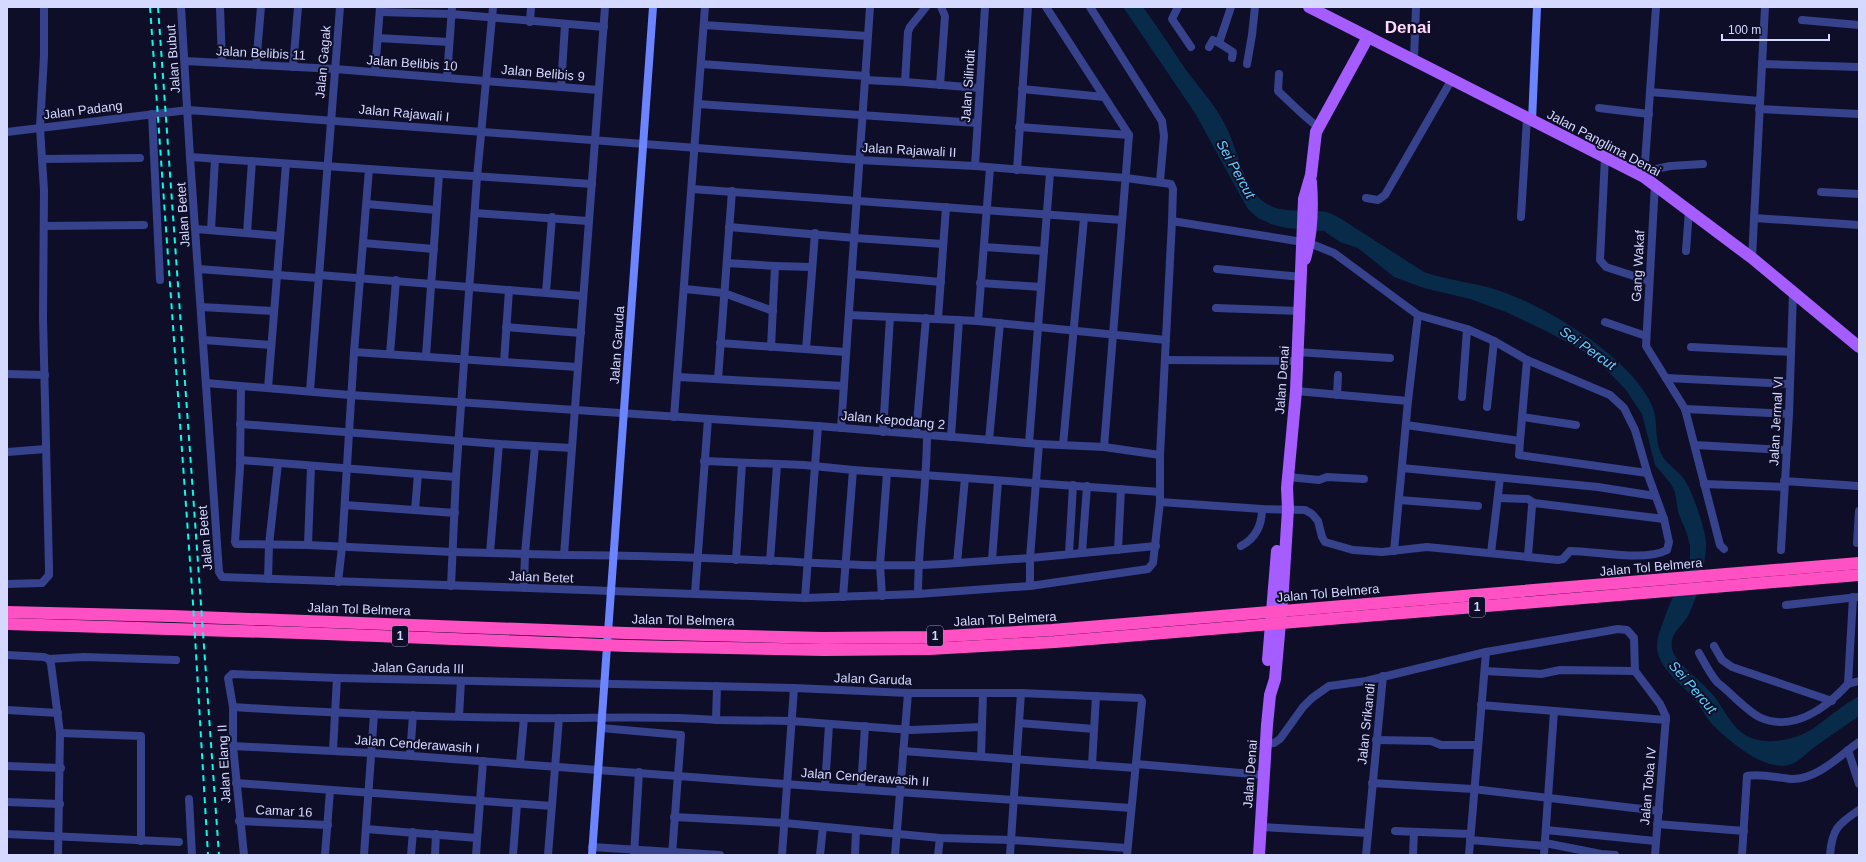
<svg xmlns="http://www.w3.org/2000/svg" width="1866" height="862" font-family="Arial,sans-serif">
<style>
.water{fill:#072b49}
.lines{fill:none;stroke-linecap:round;stroke-linejoin:round}
.street{stroke:#36428b;stroke-width:8}
.secondary{stroke:#6d84ff;stroke-width:8}
.primary{stroke:#a55dff;stroke-width:12}
.highway{stroke:#ff51c4;stroke-width:12}
.rail{stroke:#02ffea;stroke-width:2;stroke-dasharray:6 5;stroke-linecap:butt}
.labels{text-anchor:middle;dominant-baseline:central;stroke-width:4;stroke-linejoin:round;paint-order:stroke}
.shield{fill:#0e0e29;stroke:#9a9cbf;stroke-width:1}
.shield-label{font-size:12px;font-weight:bold;fill:#d6d9ff}
.street-label{font-size:13px;fill:#d6d9ff;stroke:#0e0e29}
.water-label{font-size:14px;font-style:italic;fill:#64d3ff;stroke:#0e0e29}
.district-label{font-size:17px;font-weight:bold;fill:#ffd8f8;stroke:#0e0e29}
</style>
<rect width="100%" height="100%" fill="#0e0e29"/>
<!-- water -->
<path class="water" d="M1123,7h20c15,21 29,42 43,63 15,20 33,39 43,63 9,21 16,55 35,69 17,13 43,6 62,10 4,1 8,3 12,5l86,55c24,9 51,10 76,19 45,15 116,59 143,99 5,7 10,16 12,25 2,14 0,29 8,42 5,8 15,14 21,22 8,11 21,49 22,63 1,17 -9,57 -17,72 -6,13 -22,20 -16,38 5,13 30,30 40,43 10,12 15,26 28,37 19,16 54,9 73,-4 15,-11 29,-23 45,-32v20c-16,11 -32,22 -47,33 -6,5 -13,12 -20,15 -25,10 -65,-24 -81,-41 -7,-8 -11,-19 -19,-27 -13,-14 -33,-28 -35,-48 -2,-15 25,-71 33,-88v-14l-3,-12 -9,-22 -3,-20 -4,-8 -16,-19 -13,-51 -16,-24 -22,-23 -19,-15 -41,-22 -38,-18 -36,-13 -46,-11 -30,-11 -36,-29 -18,-6 -16,-11 -38,-3 -15,-4 -13,-6 -10,-9 -8,-14 -45,-82z"/>
<g class="lines">
<!-- street -->
<g class="street">
<polyline points="220,7 222,63"/>
<polyline points="1046,7 1129,135 1104,447"/>
<polyline points="1090,7 1162,121 1164,136 1160,181"/>
<polyline points="1178,7 1172,19 1191,47"/>
<polyline points="380,12 451,14 604,27"/>
<polyline points="1802,20 1859,25"/>
<polyline points="530,22 531,7"/>
<polyline points="704,25 868,36"/>
<polyline points="378,38 449,42"/>
<polyline points="1219,43 1233,52 1232,58"/>
<polyline points="1209,47 1213,40 1219,43 1231,7"/>
<polyline points="1414,59 1416,7"/>
<polyline points="185,61 335,69 598,90"/>
<polyline points="701,64 866,76"/>
<polyline points="1247,64 1252,35 1255,7"/>
<polyline points="1762,64 1859,67"/>
<polyline points="256,65 261,7"/>
<polyline points="293,67 298,7"/>
<polyline points="375,72 380,7"/>
<path d="M1279,74l-1,17c13,12 25,25 40,36"/>
<polyline points="447,78 452,7"/>
<polyline points="865,80 905,82 908,32 910,27 926,7"/>
<polyline points="905,82 979,88"/>
<polyline points="940,85 945,16 941,7"/>
<polyline points="561,87 565,25"/>
<polyline points="1022,89 1104,97"/>
<polyline points="1650,92 1760,101"/>
<polyline points="698,104 977,123"/>
<polyline points="1599,108 1649,114"/>
<polyline points="1759,109 1859,114"/>
<polyline points="152,114 160,280"/>
<polyline points="1019,127 1129,135"/>
<polyline points="7,132 188,110 859,160 975,166 1126,178 1171,184 1173,189 1172,221 1160,455 1160,502 1153,563 1148,569 1030,586 918,594 805,598 222,577 219,572 190,157 181,7"/>
<polyline points="190,157 592,184"/>
<polyline points="1605,157 1600,260 1606,267 1649,281"/>
<polyline points="42,159 140,158"/>
<polyline points="975,166 985,7"/>
<polyline points="1017,170 1028,7"/>
<polyline points="1644,177 1656,7"/>
<polyline points="1649,180 1656,169 1670,166 1703,164"/>
<polyline points="1655,184 1646,346 1685,409 1720,545 1724,549"/>
<polyline points="692,189 1122,220"/>
<polyline points="1821,192 1859,194"/>
<polyline points="1366,198 1378,200 1385,195 1452,79"/>
<polyline points="367,204 436,210"/>
<polyline points="475,213 588,221"/>
<polyline points="1521,217 1527,118"/>
<polyline points="1754,218 1859,225"/>
<polyline points="44,226 144,225"/>
<polyline points="729,227 855,238 943,244"/>
<polyline points="196,229 280,236"/>
<polyline points="211,230 215,159"/>
<polyline points="247,233 252,161"/>
<polyline points="363,243 434,249"/>
<polyline points="984,247 1044,251"/>
<polyline points="1686,251 1689,210"/>
<polyline points="1752,258 1765,7"/>
<polyline points="727,263 775,266 771,347"/>
<polyline points="775,266 812,267"/>
<polyline points="198,269 318,278"/>
<polyline points="1217,269 1302,277"/>
<polyline points="852,274 941,282"/>
<polyline points="319,275 583,296"/>
<polyline points="980,283 1041,287"/>
<polyline points="685,289 724,293 773,311"/>
<polyline points="546,292 552,217"/>
<polyline points="201,307 274,311"/>
<polyline points="1216,308 1300,311"/>
<polyline points="849,315 978,321 1166,340"/>
<polyline points="938,319 946,207"/>
<polyline points="978,321 990,168"/>
<polyline points="1605,322 1646,336"/>
<polyline points="506,327 581,333"/>
<polyline points="204,340 271,345"/>
<polyline points="720,343 846,352"/>
<polyline points="1691,347 1791,352"/>
<polyline points="806,349 815,233"/>
<polyline points="354,352 577,367"/>
<polyline points="1297,352 1390,358"/>
<polyline points="390,354 396,280"/>
<polyline points="426,356 439,175"/>
<polyline points="1166,360 1297,361"/>
<polyline points="504,362 509,290"/>
<polyline points="7,374 45,375"/>
<polyline points="678,377 844,386"/>
<polyline points="1666,378 1790,384"/>
<polyline points="718,379 732,191"/>
<polyline points="206,383 350,395 818,426 1039,444 1104,447 1160,455"/>
<polyline points="241,387 240,467 235,542 236,544 308,545 453,552 564,555 605,7"/>
<polyline points="268,388 286,164"/>
<polyline points="310,391 340,7"/>
<polyline points="1296,391 1408,401"/>
<polyline points="1337,395 1338,375"/>
<polyline points="1462,397 1467,329"/>
<polyline points="1487,407 1494,341"/>
<polyline points="1685,409 1789,414"/>
<polyline points="674,417 705,7"/>
<polyline points="1522,417 1576,425"/>
<polyline points="240,424 499,444 572,448"/>
<polyline points="1406,425 1520,441 1527,360"/>
<polyline points="841,428 870,7"/>
<polyline points="883,432 890,317"/>
<polyline points="916,434 926,318"/>
<polyline points="951,437 959,320"/>
<polyline points="989,440 1000,323"/>
<polyline points="1520,441 1519,455 1647,473"/>
<polyline points="1029,443 1050,173"/>
<polyline points="1063,445 1084,218"/>
<polyline points="1695,445 1786,450"/>
<polyline points="7,452 46,449"/>
<polyline points="240,460 456,477"/>
<polyline points="704,461 804,465 853,470 1160,492"/>
<polyline points="1402,468 1598,487 1655,496"/>
<polyline points="1288,477 1319,480 1327,477 1364,479"/>
<polyline points="1784,481 1859,486"/>
<polyline points="1704,484 1784,487"/>
<polyline points="1498,498 1528,499 1534,503"/>
<polyline points="1399,500 1478,506"/>
<path d="M1160,502l102,7 43,1 7,4 6,7 4,16 3,5 28,8 29,2 45,-5 131,13 5,-1 7,-8c26,0 75,11 97,-1l2,-8 -5,-23 -16,-44 -13,-45 -11,-22 -14,-13 -83,-35 -33,-19 -27,-12 -49,-14 -84,-62 -25,-10 -137,-22"/>
<polyline points="345,505 455,513"/>
<polyline points="415,510 418,474"/>
<polyline points="1857,543 1859,511"/>
<polyline points="308,545 311,466"/>
<path d="M1241,546c15,-8 21,-20 21,-37"/>
<polyline points="1118,550 1121,489"/>
<polyline points="1781,550 1789,414 1793,293"/>
<polyline points="1394,551 1408,401 1418,315"/>
<polyline points="490,553 499,444"/>
<polyline points="1082,553 1087,486"/>
<polyline points="1491,553 1500,478"/>
<polyline points="1069,554 1073,485"/>
<path d="M564,555c72,0 143,3 215,6 59,3 119,7 178,2l8,-85"/>
<polyline points="1528,556 1532,506 1534,503 1664,519"/>
<polyline points="736,560 742,463"/>
<polyline points="992,560 998,481"/>
<polyline points="770,561 777,465"/>
<polyline points="957,563 1030,558 1156,546"/>
<polyline points="268,579 269,545 278,463"/>
<polyline points="338,582 342,547 354,352 369,169"/>
<polyline points="7,584 42,583 49,575 49,569 43,318 44,191 40,127 44,56 44,7"/>
<polyline points="451,586 456,477 477,177 493,7"/>
<polyline points="1030,586 1030,558 1039,444"/>
<polyline points="524,588 525,553 535,446"/>
<polyline points="695,593 708,419"/>
<path d="M918,594c0,-53 9,-106 9,-160"/>
<polyline points="882,596 880,565 887,473"/>
<polyline points="843,597 853,470"/>
<polyline points="805,598 818,426"/>
<polyline points="1786,605 1858,597"/>
<polyline points="1714,646 1722,660 1732,667 1832,701"/>
<path d="M1699,653c5,9 11,21 18,29 6,5 12,10 18,16 8,7 15,14 24,19 34,16 67,-9 89,-33l5,-87"/>
<polyline points="7,655 44,657 49,659 51,664 60,733 58,855"/>
<polyline points="49,659 84,657 176,660"/>
<polyline points="1485,671 1541,674 1560,670 1635,671"/>
<polyline points="1848,684 1859,681"/>
<polyline points="717,686 716,720 792,721 911,730 982,727"/>
<polyline points="1481,705 1666,720"/>
<path d="M233,707c96,6 193,10 290,11 64,1 129,-3 193,2"/>
<polyline points="7,710 58,713"/>
<polyline points="459,716 461,681"/>
<polyline points="1019,723 1094,729"/>
<polyline points="601,728 681,735 672,855"/>
<polyline points="60,733 141,736 141,841"/>
<polyline points="1376,740 1431,741 1441,745 1477,745"/>
<polyline points="1267,744 1274,743 1280,739 1303,707 1312,698 1329,686 1366,681 1486,652 1618,629 1627,630 1634,638 1635,671 1660,704 1666,717 1655,855"/>
<polyline points="233,746 372,753 825,787 1131,808"/>
<polyline points="333,750 337,678"/>
<polyline points="1848,750 1859,784"/>
<polyline points="903,751 1135,768"/>
<polyline points="410,755 413,715"/>
<polyline points="981,756 983,693"/>
<polyline points="520,763 524,718"/>
<polyline points="1136,764 1264,775"/>
<polyline points="1092,765 1096,696"/>
<polyline points="7,766 61,768"/>
<polyline points="236,783 552,806"/>
<polyline points="1372,783 1473,789 1659,811"/>
<polyline points="825,787 829,725"/>
<polyline points="861,789 865,726"/>
<polyline points="189,799 192,855"/>
<polyline points="7,802 60,804"/>
<polyline points="674,817 785,823 940,838 1011,840 1127,848"/>
<polyline points="239,821 328,825"/>
<polyline points="1657,824 1744,831"/>
<polyline points="1261,827 1368,833"/>
<polyline points="366,829 477,838"/>
<polyline points="1546,830 1655,841"/>
<polyline points="1395,831 1470,834"/>
<polyline points="7,834 179,842"/>
<polyline points="1470,840 1545,846"/>
<polyline points="1545,843 1601,854 1615,855"/>
<polyline points="592,847 720,855"/>
<polyline points="244,855 233,746 233,707 228,678 232,674 337,678 794,688 908,693 1021,693 1140,698 1142,701 1127,855"/>
<polyline points="325,855 330,790"/>
<polyline points="364,855 374,714"/>
<polyline points="411,855 413,832"/>
<polyline points="435,855 436,834"/>
<polyline points="476,855 483,761"/>
<polyline points="513,855 517,804"/>
<polyline points="548,855 559,718"/>
<polyline points="634,855 639,772"/>
<polyline points="782,855 794,688"/>
<polyline points="820,855 823,827"/>
<polyline points="855,855 856,830"/>
<polyline points="895,855 908,693"/>
<polyline points="938,855 940,838"/>
<polyline points="1010,855 1021,693"/>
<polyline points="1366,855 1383,676"/>
<polyline points="1413,855 1414,832"/>
<polyline points="1469,855 1486,652"/>
<polyline points="1544,855 1554,711"/>
<path d="M1742,855l5,-79c14,-3 31,2 44,3 26,1 48,-23 68,-37"/>
<path d="M1830,855c2,-26 8,-31 29,-45"/>
</g>
<!-- secondary -->
<g class="secondary">
<polyline points="1532,121 1537,7"/>
<polyline points="592,855 653,7"/>
</g>
<!-- primary -->
<g class="primary">
<polyline points="1309,7 1644,177 1752,258 1859,347"/>
<path d="M1305,259c7,-25 8,-51 6,-77"/>
<polyline points="1268,660 1277,551"/>
<polyline points="1259,855 1267,725 1270,695 1275,679 1283,589 1288,509 1287,488 1296,391 1304,199 1311,175 1316,132 1368,37"/>
</g>
<!-- highway -->
<g class="highway">
<polyline points="7,612 171,616 626,633 823,638 927,637 1052,630 1859,563"/>
<polyline points="7,624 301,633 628,646 824,650 929,649 1055,642 1859,575"/>
</g>
<!-- rail -->
<g class="rail">
<polyline points="150,7 193,603 208,855"/>
<polyline points="158,7 219,855"/>
</g>
</g>
<g class="labels">
<!-- shield labels -->
<g class="shield">
<rect x="1469" y="597" width="16" height="20" rx="3"/>
<rect x="392" y="626" width="16" height="20" rx="3"/>
<rect x="927" y="626" width="16" height="20" rx="3"/>
</g>
<g class="shield-label">
<text x="1477" y="607">1</text>
<text x="400" y="636">1</text>
<text x="935" y="636">1</text>
</g>
<!-- street labels -->
<g class="street-label">
<text transform="translate(261 53) rotate(3)">Jalan Belibis 11</text>
<text transform="translate(173 59) rotate(-94)">Jalan Bubut</text>
<text transform="translate(323 62) rotate(-85)">Jalan Gagak</text>
<text transform="translate(412 63) rotate(4)">Jalan Belibis 10</text>
<text transform="translate(543 73) rotate(5)">Jalan Belibis 9</text>
<text transform="translate(968 86) rotate(-86)">Jalan Silindit</text>
<text transform="translate(83 110) rotate(-7)">Jalan Padang</text>
<text transform="translate(404 113) rotate(5)">Jalan Rajawali I</text>
<text transform="translate(1604 143) rotate(28)">Jalan Panglima Denai</text>
<text transform="translate(909 150) rotate(3)">Jalan Rajawali II</text>
<text transform="translate(183 215) rotate(-94)">Jalan Betet</text>
<text transform="translate(1638 266) rotate(-87)">Gang Wakaf</text>
<text transform="translate(617 345) rotate(-86)">Jalan Garuda</text>
<text transform="translate(1282 380) rotate(-86)">Jalan Denai</text>
<text transform="translate(893 420) rotate(5)">Jalan Kepodang 2</text>
<text transform="translate(1776 421) rotate(-87)">Jalan Jermal VI</text>
<text transform="translate(205 538) rotate(-95)">Jalan Betet</text>
<text transform="translate(1651 567) rotate(-5)">Jalan Tol Belmera</text>
<text transform="translate(541 577) rotate(2)">Jalan Betet</text>
<text transform="translate(1328 593) rotate(-5)">Jalan Tol Belmera</text>
<text transform="translate(359 609) rotate(2)">Jalan Tol Belmera</text>
<text transform="translate(1005 619) rotate(-3)">Jalan Tol Belmera</text>
<text transform="translate(683 620) rotate(1)">Jalan Tol Belmera</text>
<text transform="translate(418 668) rotate(1)">Jalan Garuda III</text>
<text transform="translate(873 679) rotate(2)">Jalan Garuda</text>
<text transform="translate(1366 724) rotate(-84)">Jalan Srikandi</text>
<text transform="translate(417 744) rotate(4)">Jalan Cenderawasih I</text>
<text transform="translate(224 764) rotate(-93)">Jalan Elang II</text>
<text transform="translate(1250 774) rotate(-86)">Jalan Denai</text>
<text transform="translate(865 777) rotate(4)">Jalan Cenderawasih II</text>
<text transform="translate(1648 786) rotate(-85)">Jalan Toba IV</text>
<text transform="translate(284 811) rotate(3)">Camar 16</text>
</g>
<!-- water labels -->
<g class="water-label">
<text transform="translate(1236 169) rotate(61)">Sei Percut</text>
<text transform="translate(1588 348) rotate(35)">Sei Percut</text>
<text transform="translate(1693 687) rotate(49)">Sei Percut</text>
</g>
<!-- district labels -->
<g class="district-label">
<text x="1408" y="27">Denai</text>
</g>
</g>
<!-- border -->
<rect width="1866" height="862" fill="none" stroke="#d6d9ff" stroke-width="16"/>
<!-- scale -->
<path d="M1722 34v6h107v-6" fill="none" stroke="#d6d9ff" stroke-width="2"/>
<text x="1728" y="34" font-size="12" fill="#d6d9ff" stroke="#0e0e29" stroke-width="3" paint-order="stroke">100 m</text>
</svg>
